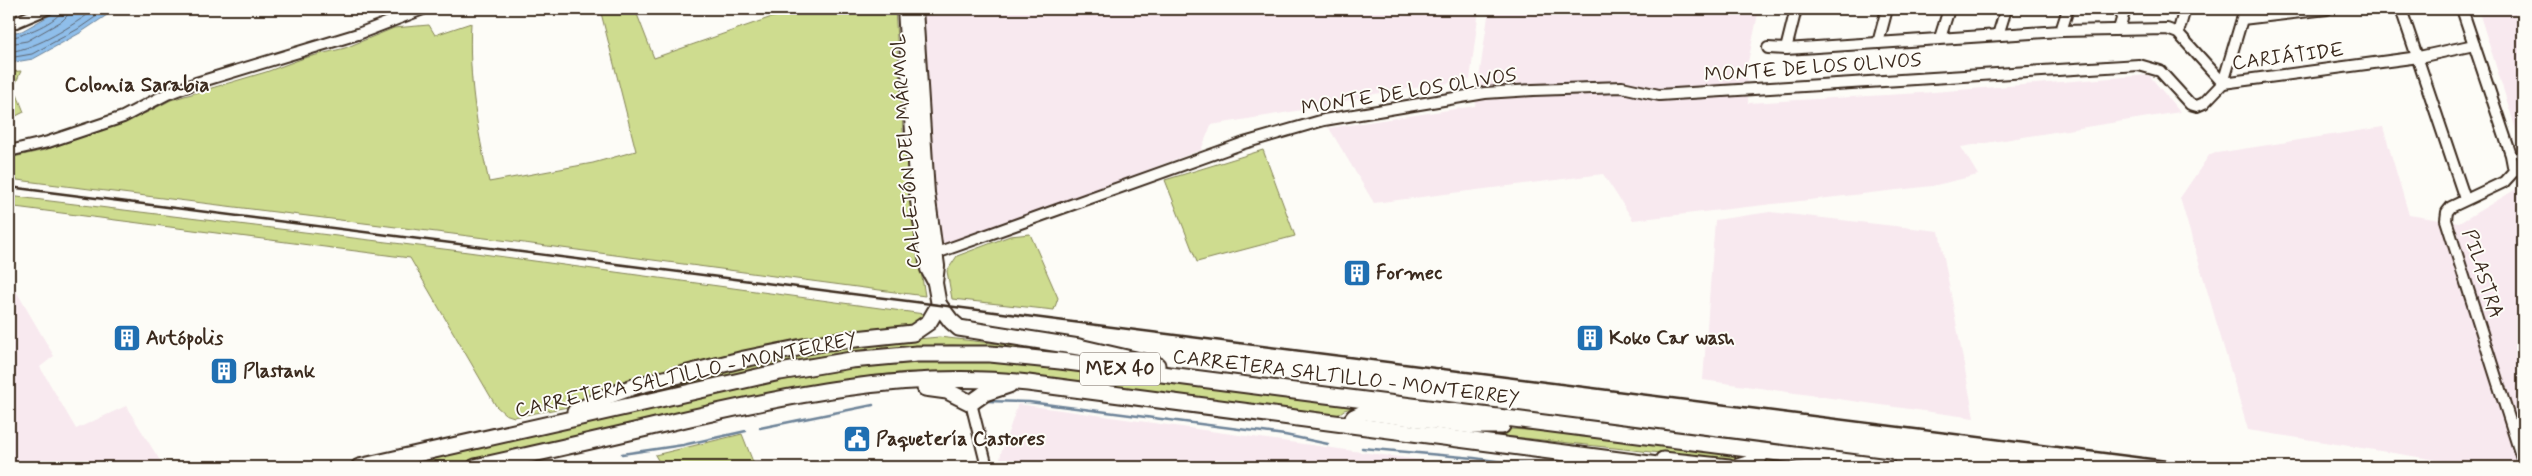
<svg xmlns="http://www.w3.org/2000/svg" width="2532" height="476" font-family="Mynerve,sans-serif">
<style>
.built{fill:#f8e9ef}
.green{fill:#cedc8f;stroke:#848356}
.water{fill:#8fbeea;stroke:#6d8398}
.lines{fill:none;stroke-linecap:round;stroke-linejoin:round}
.shore{stroke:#5d6570;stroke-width:1}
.stream{stroke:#6d8398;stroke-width:2.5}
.street-casing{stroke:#3b2a1e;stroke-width:14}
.secondary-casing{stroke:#3b2a1e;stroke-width:18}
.primary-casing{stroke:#3b2a1e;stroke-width:19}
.street{stroke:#fdfcf7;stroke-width:10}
.secondary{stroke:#fdfcf7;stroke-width:14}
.primary{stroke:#fdfcf7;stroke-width:15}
.rail{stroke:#3b2a1e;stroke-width:2.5}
.labels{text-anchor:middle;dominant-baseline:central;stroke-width:4;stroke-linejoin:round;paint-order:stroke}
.shield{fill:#fdfcf7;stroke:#75695f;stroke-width:1}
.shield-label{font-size:19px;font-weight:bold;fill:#3b2a1e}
.street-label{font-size:20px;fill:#3b2a1e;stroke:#fdfcf7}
.poi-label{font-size:20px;font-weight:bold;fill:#3b2a1e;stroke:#fdfcf7;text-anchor:start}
.neighbourhood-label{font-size:21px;font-weight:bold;fill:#3b2a1e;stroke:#fdfcf7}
</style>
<rect width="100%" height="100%" fill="#fdfcf7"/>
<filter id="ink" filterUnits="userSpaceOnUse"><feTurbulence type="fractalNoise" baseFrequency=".02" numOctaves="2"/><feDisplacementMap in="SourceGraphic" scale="10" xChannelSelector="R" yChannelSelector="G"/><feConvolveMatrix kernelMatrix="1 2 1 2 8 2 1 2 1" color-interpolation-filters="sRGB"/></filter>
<g filter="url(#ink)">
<!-- built -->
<g class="built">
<polygon points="922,9 1479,9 1470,80 1374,94 1326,106 1211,125 1201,150 943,246 933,190"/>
<polygon points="1489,9 1759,9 1747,67 1748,103 1921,93 2149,75 2180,112 1961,147 1978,175 1932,186 1633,220 1603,174 1374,203 1329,128 1475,106"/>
<polygon points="2478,9 2523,9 2523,152"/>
<polygon points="2383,127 2409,215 2459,223 2523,185 2523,467 2481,467 2248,430 2180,198 2210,154"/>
<polygon points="1770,212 1939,231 1974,418 1703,380 1715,220"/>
<polygon points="9,279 54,356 40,367 76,429 126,406 164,467 9,467"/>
<polygon points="1018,404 1361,452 1472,467 999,467 1001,453"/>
</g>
<!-- green -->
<g class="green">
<path d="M600,9h35l19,49 115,-40 45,-9h81l8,121 11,98 11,68 -416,-55 -500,-62v-21l36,-8 101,-37 25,-13 95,-28 38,-14 41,-10 49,-20 35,-3 6,10 36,-12c-3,54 6,106 18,159l104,-19 43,-12z"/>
<polygon points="21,71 14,87 24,112 16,116 9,104 9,72"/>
<polygon points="1263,150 1295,236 1197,262 1165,180"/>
<polygon points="9,196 468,252 924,314 921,321 913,327 838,334 770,345 666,370 568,407 514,417 505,414 496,406 410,258 15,207 9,207"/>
<polygon points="1030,234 1058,298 1054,310 952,299 947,271 957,256 1010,236"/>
<polygon points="939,337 1078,353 1101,359 996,347 952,345 851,351 785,362 611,401 698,374 844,346"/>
<polygon points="975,359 1102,372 1356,407 1344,410 1336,416 937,373 907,372 846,379 751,399 451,467 392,467 775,379 865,363"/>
<polygon points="1359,420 1543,431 1739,455 1740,458 1733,461"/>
<polygon points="742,434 755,467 662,467 655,455"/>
<polygon points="1767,459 1832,467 1761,467"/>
</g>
<!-- water -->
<polygon class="water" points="61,9 116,9 80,33 33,59 9,63 9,33 22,31"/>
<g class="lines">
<!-- shore -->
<g class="shore">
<path d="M9,38c11,-1 52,-17 53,-29"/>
<polyline points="9,44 27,41 62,21 67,16 69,9"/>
<path d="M9,52c32,-5 60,-25 87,-43"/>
<polyline points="9,58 32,54 78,29 107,9"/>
</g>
<!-- stream -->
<g class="stream">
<polyline points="986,401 1029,402 1285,435 1328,444"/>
<polyline points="760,428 873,405"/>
<polyline points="1362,448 1474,458 1540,467"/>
<polyline points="622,454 683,445 746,431"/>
</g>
<!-- street casing -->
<g class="street-casing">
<g id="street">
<polyline points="2401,9 2465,199"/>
<polyline points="2462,9 2511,155 2514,171 2504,182 2451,207 2447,212 2446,220 2523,462"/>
<polyline points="2242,19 2327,9"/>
<polyline points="9,25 47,9"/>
<polyline points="2119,29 2125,9"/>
<polyline points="2061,31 2068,9"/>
<polyline points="2178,33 2185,9"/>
<polyline points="1998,35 2006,9"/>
<polyline points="1940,38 1949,9"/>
<polyline points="1878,43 1887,9"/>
<polyline points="1768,48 1786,49 2061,31 2167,29 2178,33 2223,83 2419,57 2474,45"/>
<polyline points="1786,49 1796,9"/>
<polyline points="9,151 48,142 123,117 167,94 196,83 358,34 423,9"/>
<polyline points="931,255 1244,143 1324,120 1485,93 1533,90 1622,87 1659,95 2139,65 2160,71 2190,104 2197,106 2204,103 2223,83 2245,9"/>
<polyline points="971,403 987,467"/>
</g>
</g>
<!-- secondary casing -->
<g class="secondary-casing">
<g id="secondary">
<polyline points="905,9 917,194 928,269 935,282"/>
<polyline points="915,9 927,193 937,266 935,283 939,305"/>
</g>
</g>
<!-- primary casing -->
<g class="primary-casing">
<g id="primary">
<polyline points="925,388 947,391 971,403 985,393 1009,385"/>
<polyline points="575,412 605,397 636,386 744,359 827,342 913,333 929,322 939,305 951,321 959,328 1079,347 1157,365"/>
<polyline points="1348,425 1354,417 1365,412 1473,426 1502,426"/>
<polyline points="1663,460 1729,467"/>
<polyline points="359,467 780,372 851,360 917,354 990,354 1060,361 1888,467"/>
<path d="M475,467c63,-14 126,-28 189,-43 119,-28 240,-54 364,-41l645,84"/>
<polyline points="1738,467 1757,461 1762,452"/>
</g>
</g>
<!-- street -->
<use href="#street" class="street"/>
<!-- secondary -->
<use href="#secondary" class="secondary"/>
<!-- primary -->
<use href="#primary" class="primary"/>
<!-- rail -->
<polyline class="rail" points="9,187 2215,467"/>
</g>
</g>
<!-- icons -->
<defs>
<g id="building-square" transform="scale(1.4375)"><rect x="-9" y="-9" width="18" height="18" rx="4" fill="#1f6fb2" stroke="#fdfcf7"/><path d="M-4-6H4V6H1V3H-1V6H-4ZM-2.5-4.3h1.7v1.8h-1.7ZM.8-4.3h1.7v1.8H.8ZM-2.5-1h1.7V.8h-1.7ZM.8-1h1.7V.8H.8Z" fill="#fff"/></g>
<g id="civic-square" transform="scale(1.4375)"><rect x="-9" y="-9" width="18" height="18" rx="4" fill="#1f6fb2" stroke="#fdfcf7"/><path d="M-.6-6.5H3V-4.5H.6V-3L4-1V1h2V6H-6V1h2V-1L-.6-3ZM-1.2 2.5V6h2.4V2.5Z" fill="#fff"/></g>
</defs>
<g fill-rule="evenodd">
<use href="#building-square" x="1357" y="273"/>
<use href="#building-square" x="127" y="338"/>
<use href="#building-square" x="1590" y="338"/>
<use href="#building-square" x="224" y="371"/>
<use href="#civic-square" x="857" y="439"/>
</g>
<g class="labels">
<!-- shield labels -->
<rect class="shield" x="1080" y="352.5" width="80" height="33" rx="4"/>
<g class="shield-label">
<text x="1120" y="369">MEX 40</text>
</g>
<!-- street labels -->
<g class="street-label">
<text transform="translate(2288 57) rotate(-7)">CARIÁTIDE</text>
<text transform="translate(1813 68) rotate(-4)">MONTE DE LOS OLIVOS</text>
<text transform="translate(1409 92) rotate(-9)">MONTE DE LOS OLIVOS</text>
<text transform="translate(907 151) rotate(-94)">CALLEJÓN DEL MÁRMOL</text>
<text transform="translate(2482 274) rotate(72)">PILASTRA</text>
<text transform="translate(686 375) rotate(-12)">CARRETERA SALTILLO - MONTERREY</text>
<text transform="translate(1346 378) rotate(7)">CARRETERA SALTILLO - MONTERREY</text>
</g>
<!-- poi labels -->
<g class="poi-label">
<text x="1376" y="273">Formec</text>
<text x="146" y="338">Autópolis</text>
<text x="1609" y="338">Koko Car wash</text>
<text x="243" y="371">Plastank</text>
<text x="876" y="439">Paquetería Castores</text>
</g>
<!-- neighbourhood labels -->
<g class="neighbourhood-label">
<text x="137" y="85">Colonia Sarabia</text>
</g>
</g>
<!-- margin -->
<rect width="2532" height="476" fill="none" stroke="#fdfcf7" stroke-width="30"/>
<rect x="15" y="15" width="2502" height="446" fill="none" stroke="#3b2a1e" stroke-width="2" filter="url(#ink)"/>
</svg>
